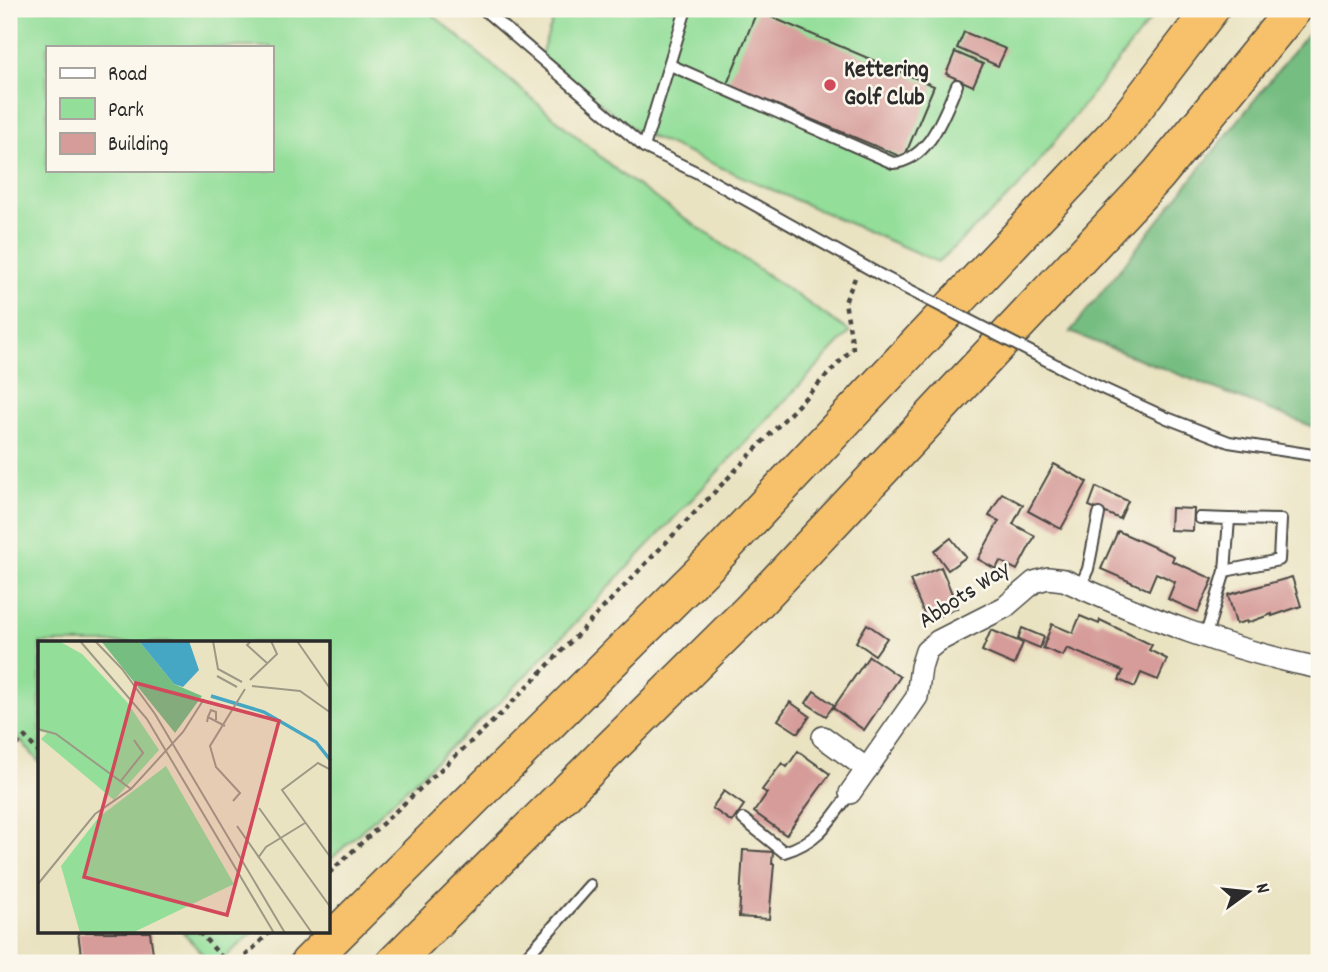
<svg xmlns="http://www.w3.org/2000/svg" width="1328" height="972" font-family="Dekko,sans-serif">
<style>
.green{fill:#93de99;stroke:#5f8462;stroke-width:2;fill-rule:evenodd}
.forest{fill:#76bd81;stroke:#507456;stroke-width:2}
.building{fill:#d69c9a}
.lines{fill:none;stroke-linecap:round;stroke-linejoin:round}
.service-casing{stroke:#484742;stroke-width:14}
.minor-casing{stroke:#484742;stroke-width:24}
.trunk-casing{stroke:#484742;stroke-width:38}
.path{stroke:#484742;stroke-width:4.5;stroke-dasharray:5 5;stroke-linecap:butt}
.service{stroke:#fff;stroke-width:10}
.minor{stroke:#fff;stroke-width:21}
.trunk{stroke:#f6c16b;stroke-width:35}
.service-bridge-casing{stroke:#484742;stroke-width:14;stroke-linecap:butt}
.service-bridge{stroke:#fff;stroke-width:10}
.poi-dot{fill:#d1495b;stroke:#fbf7ec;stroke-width:2.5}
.labels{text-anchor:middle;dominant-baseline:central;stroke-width:5;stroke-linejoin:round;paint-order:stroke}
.poi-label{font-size:24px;font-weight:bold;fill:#2b2b2b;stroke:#fbf7ec;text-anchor:start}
.street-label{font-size:24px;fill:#2b2b2b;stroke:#fbf7ec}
.inset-river{fill:none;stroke:#45a7c4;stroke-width:3.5}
.inset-road{fill:none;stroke:#9e9986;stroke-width:2}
.view{fill:#d1495b;fill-opacity:0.15;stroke:#d1495b;stroke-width:3.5}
.inset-edge{fill:none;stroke:#2b2b2b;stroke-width:3.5}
</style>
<rect width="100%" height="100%" fill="#fbf7ec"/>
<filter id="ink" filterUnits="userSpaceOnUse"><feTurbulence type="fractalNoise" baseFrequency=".0143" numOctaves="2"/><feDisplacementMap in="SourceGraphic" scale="14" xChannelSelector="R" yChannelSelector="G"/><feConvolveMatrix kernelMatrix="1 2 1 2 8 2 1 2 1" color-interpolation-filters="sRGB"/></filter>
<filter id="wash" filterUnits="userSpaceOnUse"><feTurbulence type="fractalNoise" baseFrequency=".00686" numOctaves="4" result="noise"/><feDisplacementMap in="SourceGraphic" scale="28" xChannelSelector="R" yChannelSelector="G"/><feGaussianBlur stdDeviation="1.57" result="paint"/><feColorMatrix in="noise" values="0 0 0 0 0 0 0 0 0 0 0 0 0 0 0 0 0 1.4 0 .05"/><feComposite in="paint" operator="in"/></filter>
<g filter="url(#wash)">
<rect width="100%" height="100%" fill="#eae3c2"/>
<!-- green -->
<g class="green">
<path d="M9,9h417l196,166 228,157 -342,362 -179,167v-218h-289v120l-31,-36zM47,47h224v123h-224z"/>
<polygon points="557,9 1159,9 1017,189 938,262 635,130 540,57"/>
<polygon points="183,932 253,932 219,963 210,963"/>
</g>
<!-- forest -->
<polygon class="forest" points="1319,19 1319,429 1070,332"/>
<g id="blocks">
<!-- building -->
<g class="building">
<polygon points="757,11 934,86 904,158 727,84"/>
<polygon points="964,32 1006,49 998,66 957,48"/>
<polygon points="955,52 983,64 973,86 946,74"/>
<polygon points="1054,464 1087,482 1061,529 1028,511"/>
<polygon points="1096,487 1128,501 1120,519 1089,506"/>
<polygon points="1002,493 1023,505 1013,524 1035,536 1017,570 1000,561 996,569 978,559 999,521 989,516"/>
<polygon points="1171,508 1194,509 1193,531 1170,530"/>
<polygon points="1118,531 1174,556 1172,561 1213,579 1198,612 1168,599 1175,582 1165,577 1156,573 1149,590 1101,569"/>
<polygon points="951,538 966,557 948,570 934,551"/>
<polygon points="941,567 958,608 927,621 910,580"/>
<polygon points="1292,577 1301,606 1272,616 1272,614 1247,623 1247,621 1236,624 1228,595"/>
<polygon points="1080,616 1099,624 1100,620 1152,645 1149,650 1167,659 1158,680 1141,673 1135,687 1119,680 1123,671 1067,648 1063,656 1043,648 1052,624 1073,633"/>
<polygon points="867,624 887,638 875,655 856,642"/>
<polygon points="1022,628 1044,637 1040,648 1018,639"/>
<polygon points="991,630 1023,643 1014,665 982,651"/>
<polygon points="869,656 900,677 864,730 833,708"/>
<polygon points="814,691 834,705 826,716 806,703"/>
<polygon points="790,702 810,716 798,733 778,720"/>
<polygon points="798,751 830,774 786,835 754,812 767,793 762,790 782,763 787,767"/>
<polygon points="724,791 744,805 732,822 712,808"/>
<polygon points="743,850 773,852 772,864 774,864 769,919 739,917"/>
<polygon points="78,932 150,932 153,953 141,955 142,963 82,963"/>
</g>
</g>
</g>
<g filter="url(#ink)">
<use href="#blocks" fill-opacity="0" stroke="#484742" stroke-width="2"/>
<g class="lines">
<!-- service casing -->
<g class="service-casing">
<g id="service">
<polyline points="483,9 644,147 696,172 884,277"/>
<path d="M670,65l223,98c37,-3 51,-49 64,-78"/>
<polyline points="644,147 686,9"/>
<polyline points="1093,384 1167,418 1229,442 1319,456"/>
<polyline points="1200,518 1229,519 1225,571 1205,638"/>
<polyline points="1225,571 1279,560 1281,520 1229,519"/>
<polyline points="1080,587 1088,569 1099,514"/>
<path d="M743,819l41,33c34,-10 46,-31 66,-59"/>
<polyline points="521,963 590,885"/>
</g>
</g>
<!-- minor casing -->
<g class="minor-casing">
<g id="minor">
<polyline points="823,737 867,769"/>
<path d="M850,793l67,-96 4,-30 5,-16 12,-10 67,-34 29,-25 14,-4 16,2c83,38 166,70 255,88"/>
</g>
</g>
<!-- trunk casing -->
<g class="trunk-casing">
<g id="trunk">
<polyline points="308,963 712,561 1117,132 1211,9"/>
<polyline points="394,963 751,609 1158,175 1294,9"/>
</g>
</g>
<!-- path -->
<g class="path">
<polyline points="9,752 25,737 40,754"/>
<polyline points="329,873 504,711 853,348 845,302 855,278"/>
<polyline points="199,932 227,963"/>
<polyline points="238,963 270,932"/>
</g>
<!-- service -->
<use href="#service" class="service"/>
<!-- minor -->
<use href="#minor" class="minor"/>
<!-- trunk -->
<use href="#trunk" class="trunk"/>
<!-- service-bridge casing -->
<g class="service-bridge-casing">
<polyline id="service-bridge" points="884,277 1093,384"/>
</g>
<!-- service-bridge -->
<use href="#service-bridge" class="service-bridge"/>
</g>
</g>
<!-- markers -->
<circle class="poi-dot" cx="830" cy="85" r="7"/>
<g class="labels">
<!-- poi labels -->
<g class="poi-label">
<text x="844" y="71">Kettering<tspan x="844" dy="28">Golf Club</tspan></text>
</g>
<!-- street labels -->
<g class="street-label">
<text transform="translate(965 596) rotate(-33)">Abbots Way</text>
</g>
</g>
<!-- overview -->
<g transform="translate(38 641)">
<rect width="292" height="292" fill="#eae3c2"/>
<path d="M0,0h21l23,13 45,48 32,48 -45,50 -73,-61 6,-6 -9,-2zM128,125l68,118 -102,49h-52l-19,-67 38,-49z" fill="#93de99"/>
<path d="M63,0h38l35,43 28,12 -27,37z" fill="#76bd81"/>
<path d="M101,0h50l10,29 -16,17 -9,-3z" fill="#45a7c4"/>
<path class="inset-river" d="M173,55l53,16 52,30 15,19"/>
<path class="inset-road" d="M42,0l67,78 127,214M57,0l27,28 33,45 130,219M175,0l5,28 24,13M213,0l-4,4 20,18M259,0l34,49M179,35l20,11M212,39l27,-26 -6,-13M214,45l48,5 31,22M170,76l3,-7 5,2v8M169,81l1,-5 17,9M0,88l18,5 75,55M293,129l-13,-7 -36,27 49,68M82,141l23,-29 -9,-13M195,160l7,-8 -24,-26 -6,-21 35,-57M221,167l72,100M199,185l75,107M220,217l8,-11 39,-24M0,243l57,-70 36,-25 52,-57 21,-33"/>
<path class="view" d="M98,42l143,38 -52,194 -143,-38z"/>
<rect width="292" height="292" class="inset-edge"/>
</g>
<!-- margin -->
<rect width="1328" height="972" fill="none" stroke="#fbf7ec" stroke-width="35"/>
<!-- legend -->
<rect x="46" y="46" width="228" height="126" fill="#fbf7ec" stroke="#a8a59f" stroke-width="2"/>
<rect x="60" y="68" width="35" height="10" fill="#ffffff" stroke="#a8a59f" stroke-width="2"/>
<text x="108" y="80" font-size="21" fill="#2b2b2b">Road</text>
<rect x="60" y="98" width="35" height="21" fill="#93de99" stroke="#a8a59f" stroke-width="2"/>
<text x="108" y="116" font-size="21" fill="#2b2b2b">Park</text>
<rect x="60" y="133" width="35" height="21" fill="#d69c9a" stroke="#a8a59f" stroke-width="2"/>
<text x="108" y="150" font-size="21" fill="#2b2b2b">Building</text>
<!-- north arrow -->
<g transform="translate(1248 892) rotate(75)" stroke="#fbf7ec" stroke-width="5" paint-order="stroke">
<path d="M0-5L12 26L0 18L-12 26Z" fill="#2b2b2b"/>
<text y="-10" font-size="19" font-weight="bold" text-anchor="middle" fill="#2b2b2b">N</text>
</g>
</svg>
